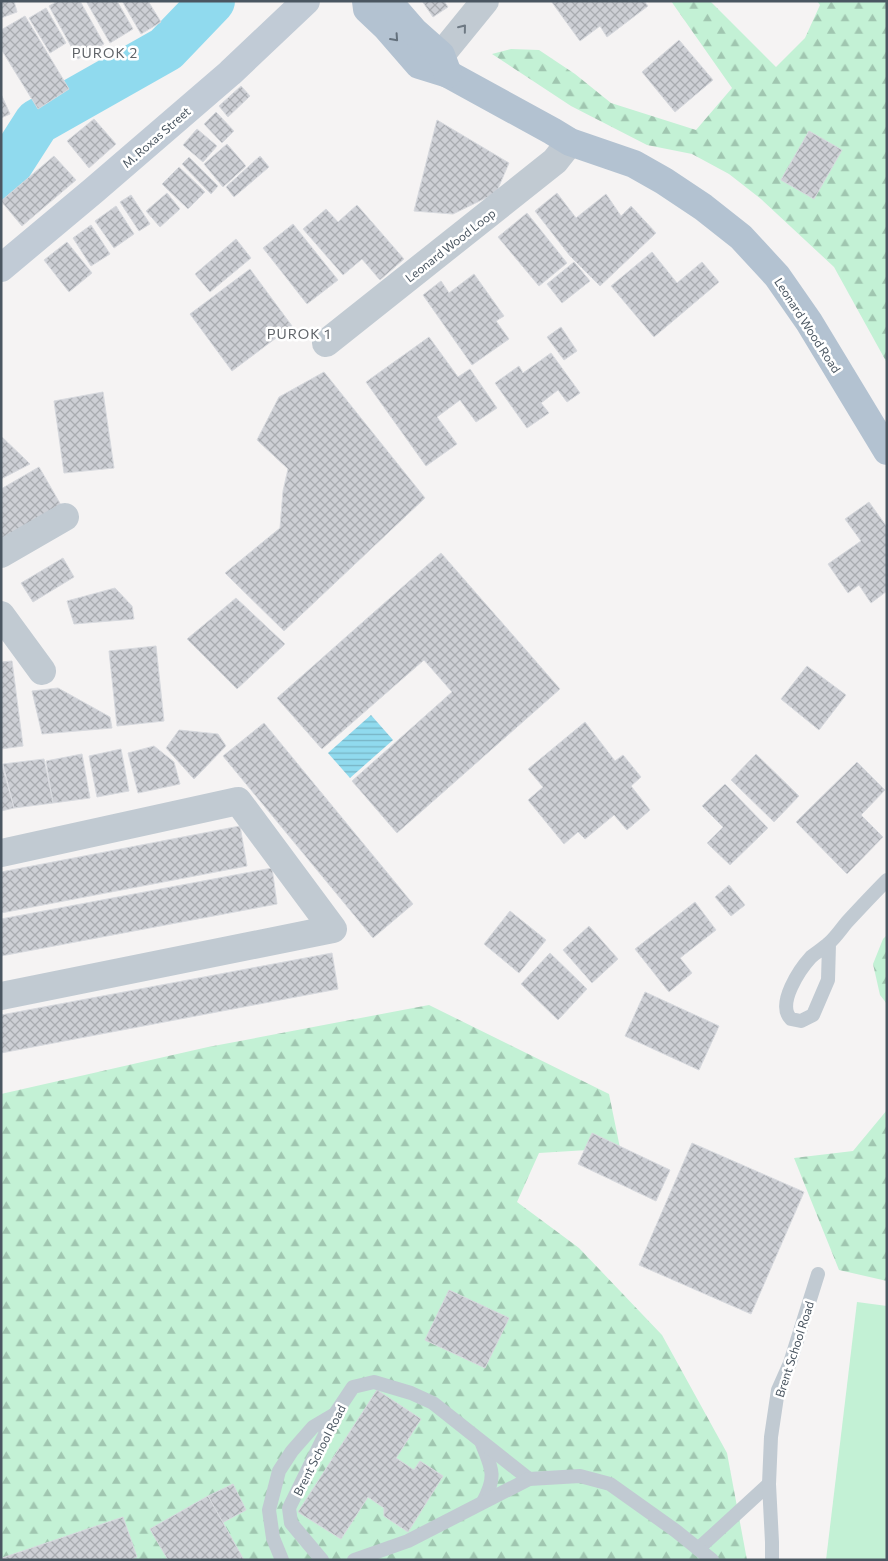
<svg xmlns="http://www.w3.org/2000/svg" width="888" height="1561" font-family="Commissioner,sans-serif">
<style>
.forest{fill:url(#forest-firs)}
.garden{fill:#c3f1d5}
.water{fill:url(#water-rules)}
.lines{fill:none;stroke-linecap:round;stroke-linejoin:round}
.river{stroke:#90daee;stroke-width:46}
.building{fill:url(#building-cross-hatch);stroke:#d7d9de}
.lane{stroke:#c1cad2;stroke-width:14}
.street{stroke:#c1cad2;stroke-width:28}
.secondary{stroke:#c1cbd6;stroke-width:28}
.primary{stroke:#b3c2d1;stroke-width:28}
.oneway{stroke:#6e7983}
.oneway2{stroke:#64717d}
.labels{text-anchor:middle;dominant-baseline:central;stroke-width:5;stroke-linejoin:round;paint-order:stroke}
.street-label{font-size:12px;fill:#4a5661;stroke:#fff}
.neighbourhood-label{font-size:14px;letter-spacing:1px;fill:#5f6368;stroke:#fff}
</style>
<defs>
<pattern id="forest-firs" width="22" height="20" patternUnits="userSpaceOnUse" patternTransform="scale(1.25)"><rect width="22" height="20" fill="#c3f1d5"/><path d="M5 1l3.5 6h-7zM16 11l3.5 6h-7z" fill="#a0c6b0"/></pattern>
<pattern id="water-rules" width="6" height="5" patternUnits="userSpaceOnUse" patternTransform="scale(1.25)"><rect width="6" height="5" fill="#90daee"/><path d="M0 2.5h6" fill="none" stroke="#78b4c4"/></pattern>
<pattern id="building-cross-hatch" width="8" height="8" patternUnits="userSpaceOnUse" patternTransform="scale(1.25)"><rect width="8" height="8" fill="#cdcfd5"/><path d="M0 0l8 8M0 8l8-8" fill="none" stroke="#a8abb0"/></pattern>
</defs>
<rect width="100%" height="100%" fill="#f5f3f3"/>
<!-- forest -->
<g class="forest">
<polygon points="671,1 710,1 776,67 805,38 820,5 817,1 887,1 887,363 834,267 761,199 729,174 692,154 647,145 571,106 492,54 511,49 539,50 575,74 611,103 696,130 732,88"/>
<polygon points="887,935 887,1004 880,995 873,964 883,939"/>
<polygon points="429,1005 609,1094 620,1148 539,1153 517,1202 579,1248 662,1335 727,1453 747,1560 1,1560 1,1094 208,1047"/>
<polygon points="887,1110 887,1281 839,1270 794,1158 853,1151"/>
</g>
<!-- garden -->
<polygon class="garden" points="857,1302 887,1306 887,1560 826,1560"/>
<!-- water -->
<polygon class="water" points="371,715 393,740 350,778 328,753"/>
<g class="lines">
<!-- river -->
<polyline class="river" points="1,178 37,122 166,49 212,1"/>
</g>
<!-- building -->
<g class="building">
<polygon points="1,1 14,1 17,12 1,18"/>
<polygon points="58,1 80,1 104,44 78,59 49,6"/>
<polygon points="86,1 117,1 133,29 110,43"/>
<polygon points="122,1 148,1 161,22 141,34"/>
<polygon points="422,1 444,1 448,7 433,17"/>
<polygon points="551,1 644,1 648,6 607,37 600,26 580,41"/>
<polygon points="46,8 66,43 50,53 29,18"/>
<polygon points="25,16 69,89 38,109 1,49 1,30"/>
<polygon points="679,40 713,80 675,112 642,72"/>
<polygon points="241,86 250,96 228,117 219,106"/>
<polygon points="1,94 10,114 1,118"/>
<polygon points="216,112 234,131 222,143 204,124"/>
<polygon points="94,119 116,144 89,168 67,141"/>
<polygon points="437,120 509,163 496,193 453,214 414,211"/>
<polygon points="197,129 217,146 203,162 183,145"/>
<polygon points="809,131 842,150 814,199 781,180"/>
<polygon points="227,144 246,166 223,187 204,164"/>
<polygon points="54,156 76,180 22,226 1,201"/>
<polygon points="260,156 269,167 234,197 226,187"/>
<polygon points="189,157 218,186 211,194 182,164"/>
<polygon points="179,167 205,192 188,209 162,184"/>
<polygon points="167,193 180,209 160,227 146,211"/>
<polygon points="557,193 576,218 606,194 621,216 631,206 656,233 600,286 570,256 535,211"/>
<polygon points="131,195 150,224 139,231 120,202"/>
<polygon points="357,205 404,259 380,280 362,259 343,275 303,229 326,209 338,222"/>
<polygon points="116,206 134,234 114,248 95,221"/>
<polygon points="527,213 567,263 539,286 498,237"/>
<polygon points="293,224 338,280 307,304 263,248"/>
<polygon points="91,225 110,254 91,266 73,238"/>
<polygon points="236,239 251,258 210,292 195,274"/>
<polygon points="67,242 92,273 69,292 44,260"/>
<polygon points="652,252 677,283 702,262 719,282 654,337 611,286"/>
<polygon points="574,262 590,281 562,303 547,284"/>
<polygon points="250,269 292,326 232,371 190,314"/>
<polygon points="474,274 504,316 496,321 509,339 472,365 423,295 441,281 449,293"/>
<polygon points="561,327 577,351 564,360 547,337"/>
<polygon points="429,337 458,377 470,369 497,408 476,422 460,400 437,417 457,444 426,466 366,382"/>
<polygon points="551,353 580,393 567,402 558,390 541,403 549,413 527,428 495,383 519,366 523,373"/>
<polygon points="324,372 425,498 284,631 225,573 280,528 283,491 288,469 257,440 279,397"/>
<polygon points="103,392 114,468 64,473 54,401"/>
<polygon points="1,436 30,464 1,479"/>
<polygon points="39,467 65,512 1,548 1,489"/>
<polygon points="869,502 887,527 887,591 871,603 859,585 848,593 828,564 861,541 845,519"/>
<polygon points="441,553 560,689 397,833 352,781 452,692 424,660 322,749 277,698"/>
<polygon points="63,558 74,577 33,602 21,583"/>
<polygon points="115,588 132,606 134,619 74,624 67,601"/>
<polygon points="236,598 285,644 237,689 187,639"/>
<polygon points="156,646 164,721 117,726 109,651"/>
<polygon points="12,661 23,746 1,749 1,662"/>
<polygon points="807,666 846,695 819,730 781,699"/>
<polygon points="58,688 110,717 112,728 42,734 32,691"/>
<polygon points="585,722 615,761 623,755 641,777 631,786 650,810 627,830 614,815 585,839 578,832 564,844 528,800 543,787 528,769"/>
<polygon points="264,723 413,904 373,938 223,756"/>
<polygon points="179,730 218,734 226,746 194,779 166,748"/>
<polygon points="154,746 174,762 180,784 138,793 128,753"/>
<polygon points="121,749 129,791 97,797 89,756"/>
<polygon points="82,754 90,798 53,803 46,761"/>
<polygon points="756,754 799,796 774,822 731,780"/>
<polygon points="44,759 53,803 14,808 3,764"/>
<polygon points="1,762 14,808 1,811"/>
<polygon points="857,762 885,790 861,815 883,837 847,874 796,822"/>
<polygon points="725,784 768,828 730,865 707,843 723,827 702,806"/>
<polygon points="240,826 247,866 1,913 1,872"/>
<polygon points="272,868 277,904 1,956 1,919"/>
<polygon points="729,885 745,905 731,916 715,897"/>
<polygon points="695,902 716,930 680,958 692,973 669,992 635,949"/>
<polygon points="510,911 546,940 519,973 484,944"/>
<polygon points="589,926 618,959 592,983 563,950"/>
<polygon points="332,953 338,989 1,1053 1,1015"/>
<polygon points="550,953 587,989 558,1020 521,984"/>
<polygon points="645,992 719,1026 699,1070 625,1036"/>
<polygon points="592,1133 670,1170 656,1201 578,1164"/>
<polygon points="692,1143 804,1192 751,1314 639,1265"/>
<polygon points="449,1290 509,1318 485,1368 425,1340"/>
<polygon points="377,1390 421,1419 396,1458 414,1470 420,1461 443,1476 408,1532 384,1516 384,1508 368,1497 341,1539 298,1512"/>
<polygon points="233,1484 246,1510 222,1523 208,1496"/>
<polygon points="208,1496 244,1560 168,1560 150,1529"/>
<polygon points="123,1517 137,1557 130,1560 2,1560 2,1558"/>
</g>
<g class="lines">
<!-- lane -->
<g class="lane">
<path d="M829,944l-1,36 -15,35 -12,6 -10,-2c-15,-15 9,-50 20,-62 6,-5 13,-9 18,-14 7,-6 12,-14 18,-21 13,-14 26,-28 40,-42"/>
<path d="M482,1444c10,25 15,32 1,58"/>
<polyline points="698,1549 769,1484"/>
<polyline points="282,1560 273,1538 269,1510 279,1471 292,1451 313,1427 335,1414"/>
<polyline points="322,1560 291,1523 289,1508 335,1414 353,1387 374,1382 411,1393 433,1403 529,1479 580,1476 610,1484 676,1531 712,1560"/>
<polyline points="354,1560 408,1541 529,1479"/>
<polyline points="772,1560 772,1542 769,1484 771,1437 778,1390 790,1363 818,1274"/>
</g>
<!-- street -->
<g class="street">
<polyline points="441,55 485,1"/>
<polyline points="326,343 555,161 570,142"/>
<polyline points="1,554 65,517"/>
<polyline points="1,615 42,671"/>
<polyline points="1,853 238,801 333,929 1,996"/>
</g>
<!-- secondary -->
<polyline class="secondary" points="1,268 93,191 230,73 306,1"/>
<!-- primary -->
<g class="primary">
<polyline points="366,1 367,9 386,27 419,65 448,74 552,131 570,142 634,164 664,181 703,207 741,237 777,276 809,322 887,451"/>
<polyline points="388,1 414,31 441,55 448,74"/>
</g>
</g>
<!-- one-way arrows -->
<defs><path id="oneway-chevron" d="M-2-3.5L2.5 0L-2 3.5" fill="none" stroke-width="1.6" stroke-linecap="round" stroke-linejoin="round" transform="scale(1.25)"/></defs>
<use class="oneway" href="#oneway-chevron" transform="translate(463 28) rotate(-51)"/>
<use class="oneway2" href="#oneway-chevron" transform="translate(395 38) rotate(48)"/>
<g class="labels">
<!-- street labels -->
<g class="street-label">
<text transform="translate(156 137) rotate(-41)">M. Roxas Street</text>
<text transform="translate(450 245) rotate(-38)">Leonard Wood Loop</text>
<text transform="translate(808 325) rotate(57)">Leonard Wood Road</text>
<text transform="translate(794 1349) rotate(-72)">Brent School Road</text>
<text transform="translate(319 1450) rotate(-63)">Brent School Road</text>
</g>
<!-- neighbourhood labels -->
<g class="neighbourhood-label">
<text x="105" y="52">PUROK 2</text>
<text x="299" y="333">PUROK 1</text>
</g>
</g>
<!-- border -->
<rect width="888" height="1561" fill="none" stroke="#4a5661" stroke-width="5"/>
</svg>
